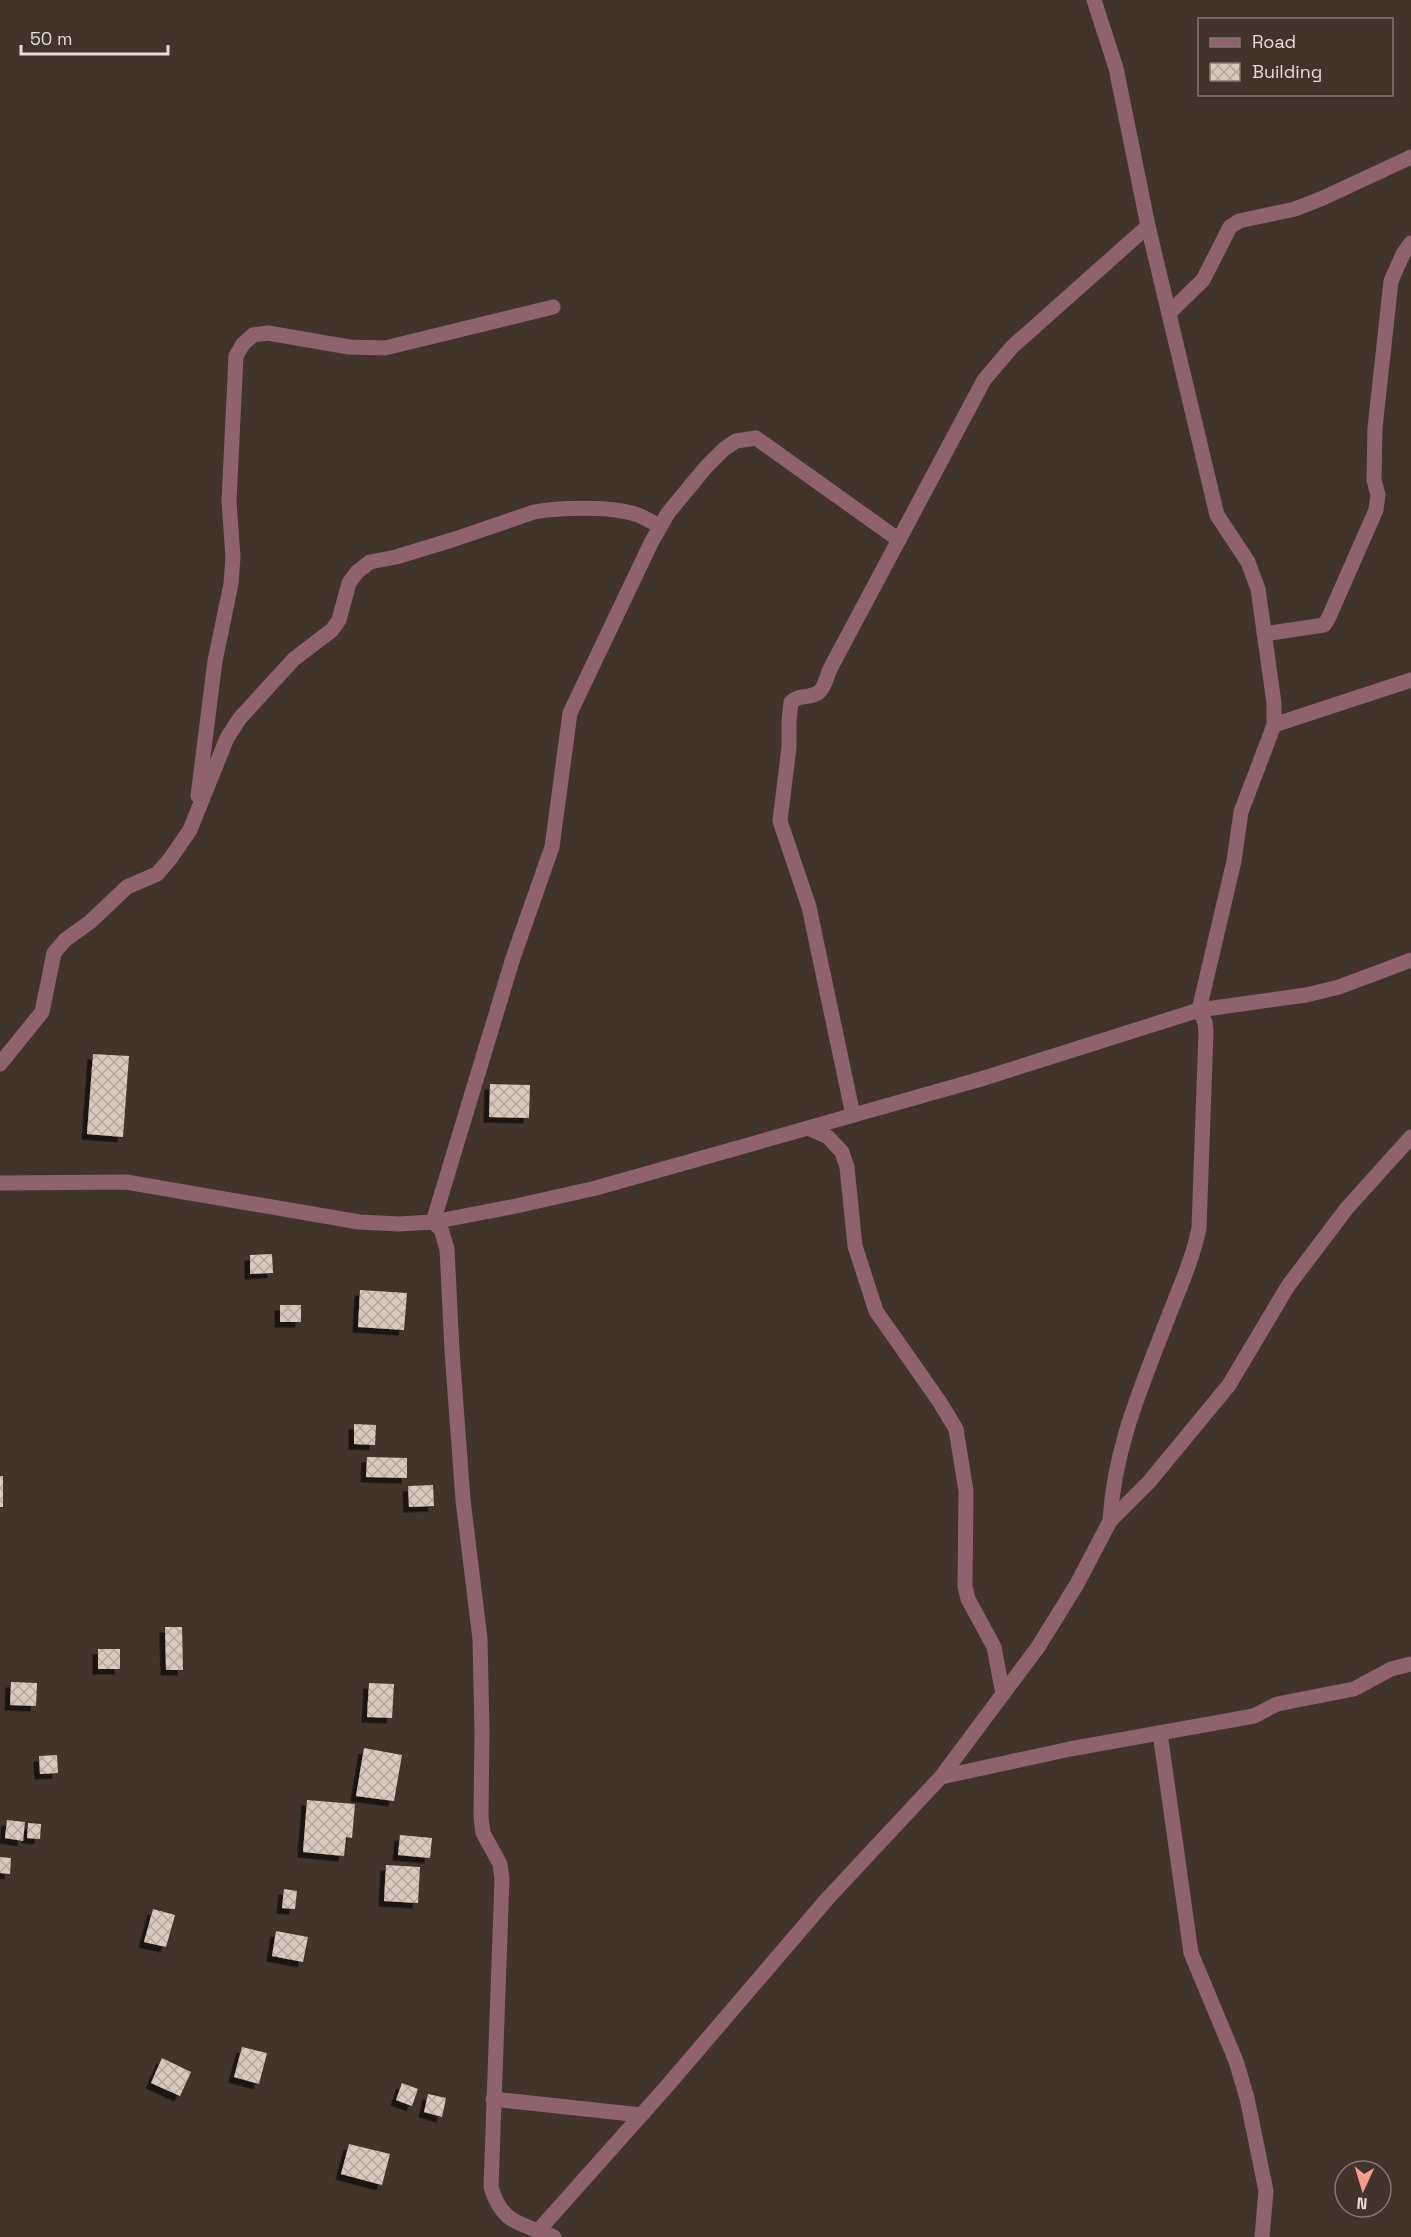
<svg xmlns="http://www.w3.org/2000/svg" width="1411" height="2237" font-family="'Space Grotesk',sans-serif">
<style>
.building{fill:url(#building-cross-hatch);filter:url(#shadow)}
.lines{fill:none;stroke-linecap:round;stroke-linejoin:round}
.minor{stroke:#8f636d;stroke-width:15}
</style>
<defs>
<pattern id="building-cross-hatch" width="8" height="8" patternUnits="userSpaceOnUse" patternTransform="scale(1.5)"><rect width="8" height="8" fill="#d9c8bd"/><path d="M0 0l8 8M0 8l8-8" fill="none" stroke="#b4a69e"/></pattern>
<filter id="shadow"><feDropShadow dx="-5.5" dy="5.5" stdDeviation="0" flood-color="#0009"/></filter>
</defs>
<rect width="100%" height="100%" fill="#42342b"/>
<!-- building -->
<g class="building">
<polygon points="93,1054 129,1056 123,1137 87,1134"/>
<polygon points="490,1084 530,1085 529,1118 489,1117"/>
<polygon points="272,1254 273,1273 250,1274 250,1255"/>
<polygon points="360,1290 407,1293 404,1330 358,1327"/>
<rect x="280" y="1305" width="21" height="17"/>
<polygon points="354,1424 376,1425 375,1445 354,1444"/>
<polygon points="367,1457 407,1458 407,1478 366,1477"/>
<rect x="0" y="1476" width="3" height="31"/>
<polygon points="433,1485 434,1506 409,1507 408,1486"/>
<polygon points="165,1627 182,1627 183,1670 166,1670"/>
<rect x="98" y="1649" width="22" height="20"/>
<polygon points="11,1682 37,1683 36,1706 10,1705"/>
<polygon points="369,1683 394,1684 392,1718 367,1717"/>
<polygon points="364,1748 402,1755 394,1801 356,1796"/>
<polygon points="57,1755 58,1773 40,1774 39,1756"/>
<polygon points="307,1800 355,1804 352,1838 346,1837 344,1856 303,1852"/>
<polygon points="7,1820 25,1822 23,1841 5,1838"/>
<polygon points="28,1823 41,1824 40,1839 27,1838"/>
<polygon points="400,1835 432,1838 430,1858 398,1855"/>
<polygon points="0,1857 11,1858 10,1874 0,1873"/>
<polygon points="386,1865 420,1867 418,1903 384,1901"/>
<polygon points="284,1889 297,1891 295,1909 282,1908"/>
<polygon points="153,1909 175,1915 166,1947 144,1942"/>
<polygon points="276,1931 308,1937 303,1962 272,1956"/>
<polygon points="242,2047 267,2053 259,2084 234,2077"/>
<polygon points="162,2058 191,2072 180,2096 151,2083"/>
<polygon points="402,2083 418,2089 412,2106 396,2100"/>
<polygon points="428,2094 446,2098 442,2117 424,2112"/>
<polygon points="349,2144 390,2154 382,2185 341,2174"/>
</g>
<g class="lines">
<!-- minor -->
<g class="minor">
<path d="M1094,0l22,68 32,158 69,289 31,47 10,27 16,114v22l-33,87 -7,49 -35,149 6,12 1,10 -7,196c-6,30 -19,59 -30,87 -26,68 -55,132 -59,206"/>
<polyline points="1170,312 1203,280 1230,227 1239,221 1295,209 1323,198 1411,157"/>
<polyline points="1264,634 1324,625 1328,619 1376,510 1378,495 1374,480 1375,428 1391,281 1403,254 1411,243"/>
<polyline points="1274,725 1411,680"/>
<polyline points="198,796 215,661 231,584 233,557 229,501 236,356 243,344 253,335 268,333 349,347 385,348 553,307"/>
<path d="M0,1064l42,-52 12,-59 11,-13 25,-18 37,-35 30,-13 13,-15 20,-29 37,-92 13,-20 54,-59 38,-29 7,-10 10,-37 8,-11 13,-10 26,-5 59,-18 79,-27c27,-5 79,-6 104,3 8,3 15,8 22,11"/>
<path d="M853,1115l-44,-208 -29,-86 9,-74v-26l2,-19c8,-8 20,-3 28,-10 6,-5 8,-16 11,-23l154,-289 28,-33 136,-121"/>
<polyline points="808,1128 828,1137 842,1152 847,1167 855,1246 876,1311 939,1401 956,1429 966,1491 965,1586 968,1599 994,1647 1003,1694"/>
<polyline points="0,1183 126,1182 359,1222 399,1224 433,1222 516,1206 596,1188 981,1079 1199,1010 1306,995 1339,987 1411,960"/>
<polyline points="1160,1733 1191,1953 1236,2061 1247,2098 1255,2137 1266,2191 1262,2237"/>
<polyline points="941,1777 1070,1749 1254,1716 1277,1704 1354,1689 1391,1669 1411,1664"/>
<polyline points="493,2099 641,2115"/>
<polyline points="538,2231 668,2085 828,1898 941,1777 1038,1647 1077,1584 1110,1521 1149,1482 1229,1385 1288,1286 1347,1208 1411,1137"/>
<path d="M554,2237c-32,-14 -52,-12 -63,-50l11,-308 -2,-15 -17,-31 -2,-16 1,-86 -2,-92 -17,-139 -11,-149 -5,-102 -6,-20 -8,-7 80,-264 39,-111 18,-134 81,-170 17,-30 38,-46 18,-18 12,-8 20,-3 143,102"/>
</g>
</g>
<!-- legend -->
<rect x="1198" y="18" width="195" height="78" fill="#42342b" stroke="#837770" stroke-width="1.5"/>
<rect x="1210" y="38" width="30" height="9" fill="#8f636d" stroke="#837770" stroke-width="1.5"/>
<text x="1252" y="48" font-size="18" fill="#e5dcd7">Road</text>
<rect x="1210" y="63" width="30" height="18" fill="url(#building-cross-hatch)" stroke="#837770" stroke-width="1.5"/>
<text x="1252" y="78" font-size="18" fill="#e5dcd7">Building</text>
<!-- north arrow -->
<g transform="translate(1363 2189) rotate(184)"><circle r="28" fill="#42342b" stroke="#837770" stroke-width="1.5"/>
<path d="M0-4.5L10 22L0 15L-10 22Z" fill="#f49d8c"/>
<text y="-9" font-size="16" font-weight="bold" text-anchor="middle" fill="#e5dcd7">N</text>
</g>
<!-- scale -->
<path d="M21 45v9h147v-9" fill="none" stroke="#e5dcd7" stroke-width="3"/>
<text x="30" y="45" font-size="18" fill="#e5dcd7" stroke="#42342b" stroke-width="4.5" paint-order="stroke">50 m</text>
</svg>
